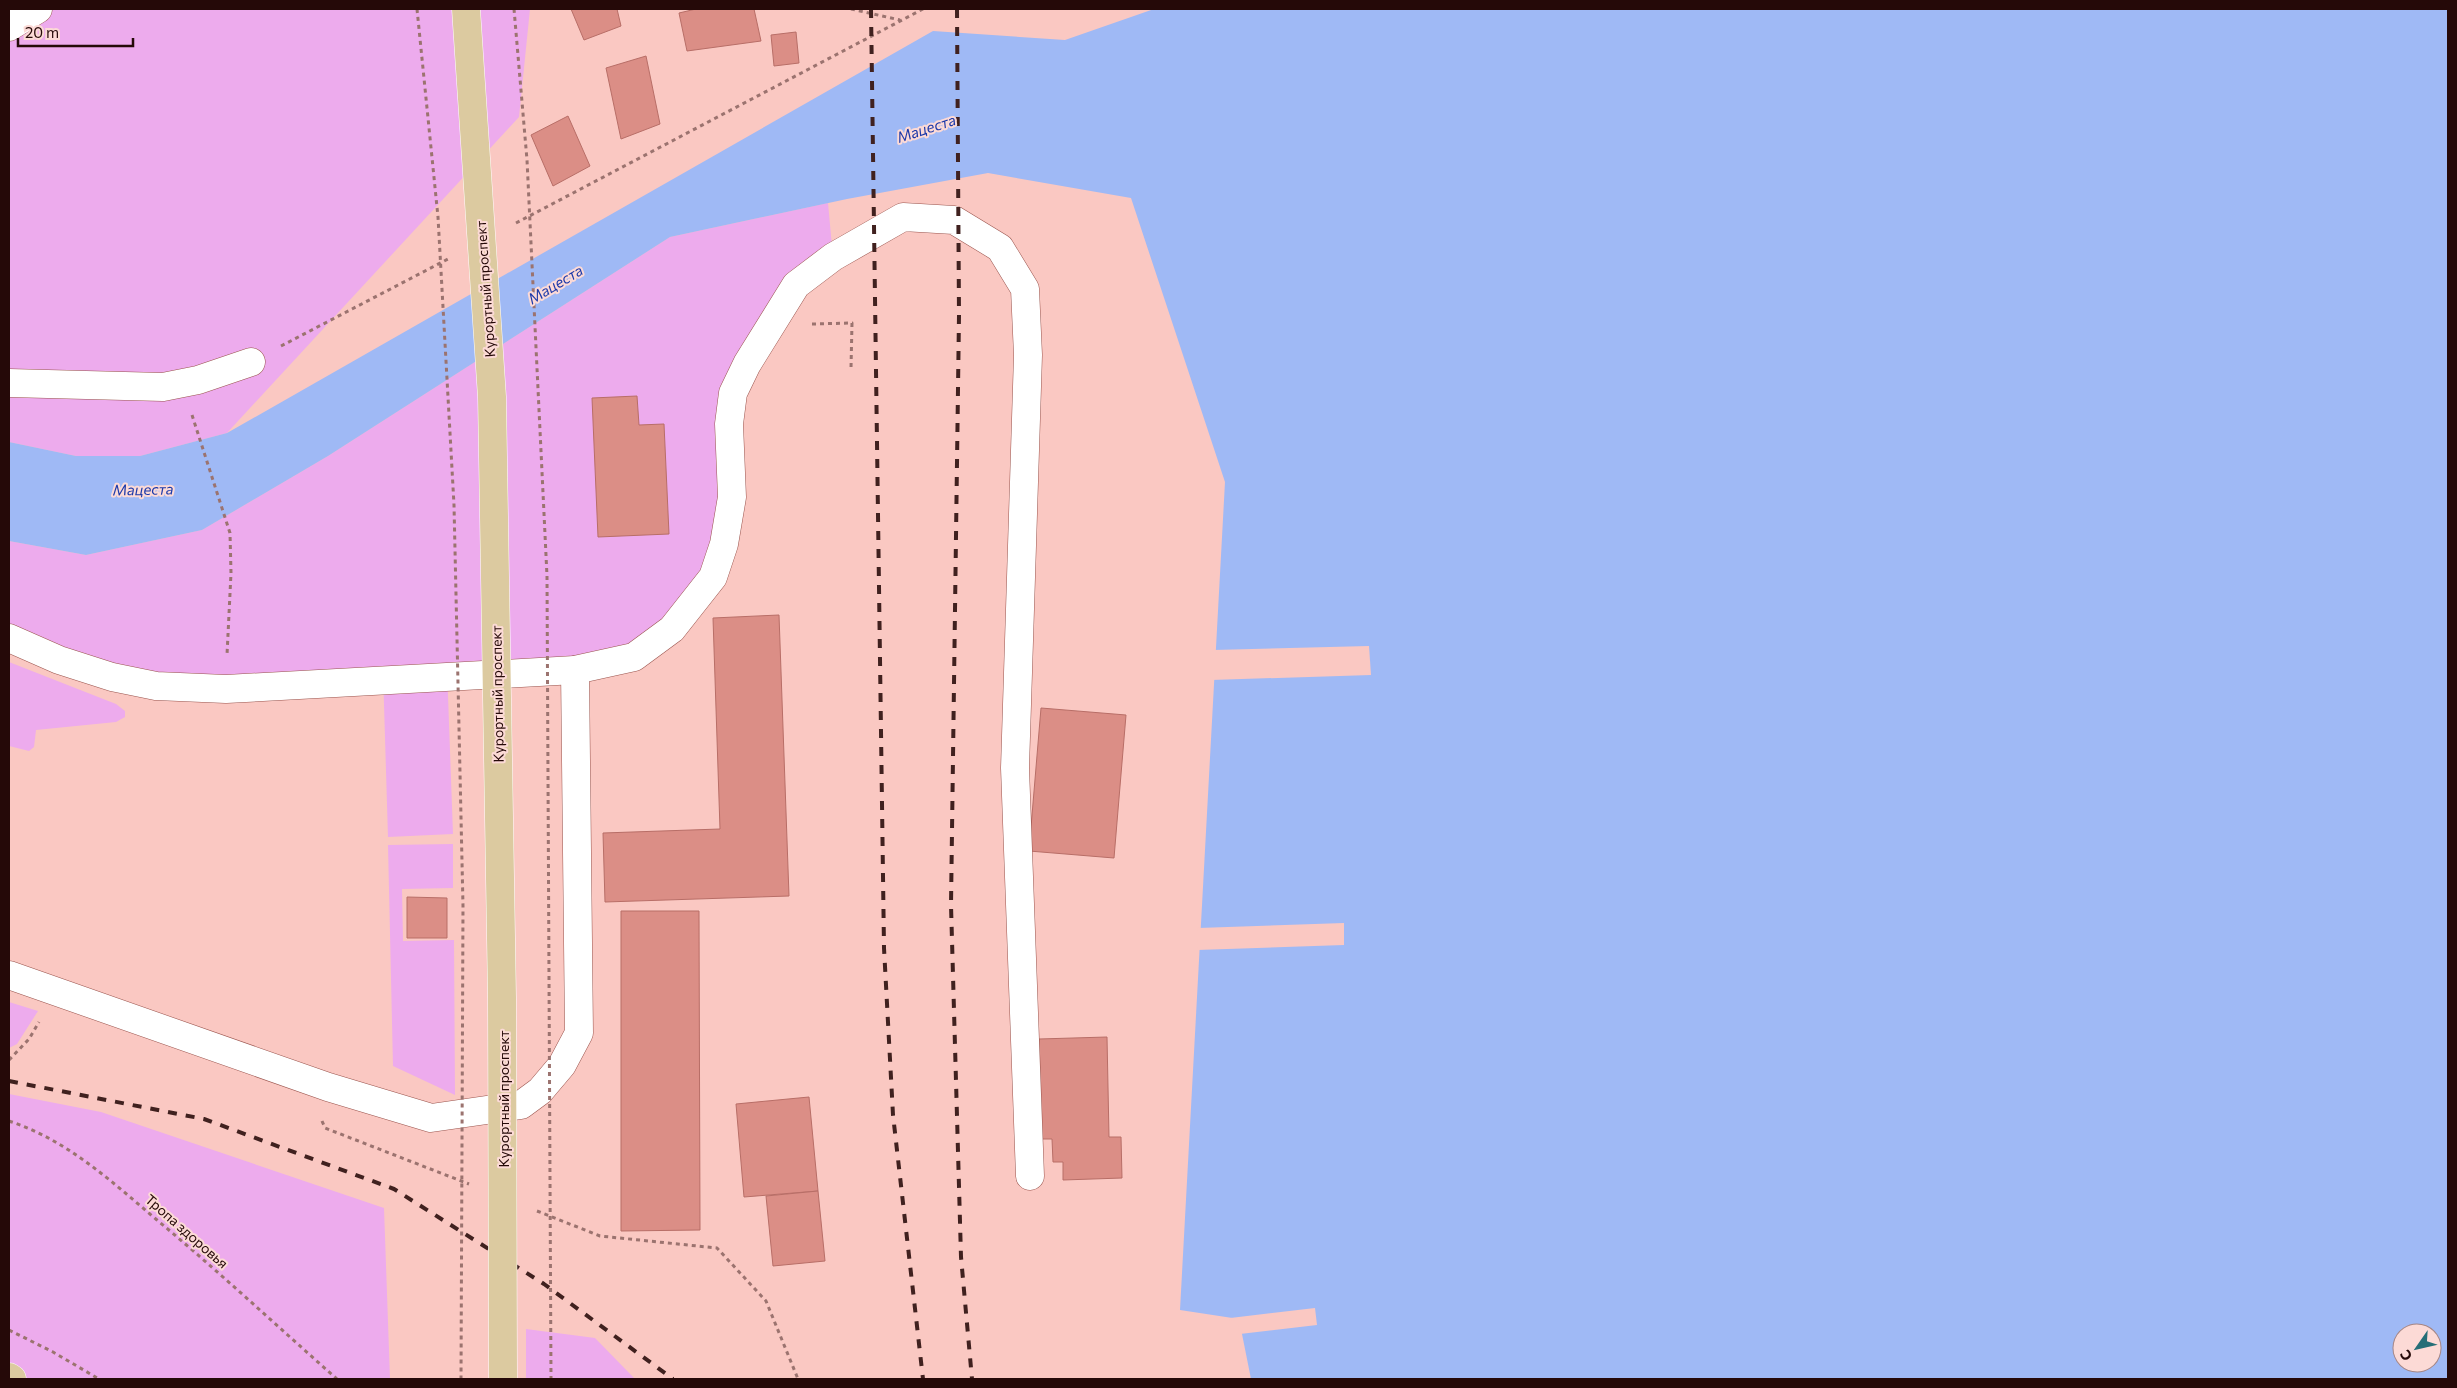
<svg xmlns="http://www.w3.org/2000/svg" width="2457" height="1388" font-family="Commissioner,sans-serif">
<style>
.green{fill:#edabed}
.water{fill:#9fb9f5;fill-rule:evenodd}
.pier{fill:#fac8c2}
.building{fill:#db8e86;stroke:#b86e67}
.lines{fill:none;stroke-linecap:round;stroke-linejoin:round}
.minor-casing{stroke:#9a544d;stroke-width:29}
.major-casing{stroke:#fff;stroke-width:29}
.path{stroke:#9b736f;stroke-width:3;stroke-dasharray:4 4;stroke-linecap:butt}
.minor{stroke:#fff;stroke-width:28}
.major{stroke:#dccaa0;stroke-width:28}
.rail{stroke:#40211f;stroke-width:4;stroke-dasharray:9 9;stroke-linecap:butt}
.major-bridge-casing{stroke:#fff;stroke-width:29;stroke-linecap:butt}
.path-bridge{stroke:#9b736f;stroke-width:3;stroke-dasharray:4 4;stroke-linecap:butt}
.major-bridge{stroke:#dccaa0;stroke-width:28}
.labels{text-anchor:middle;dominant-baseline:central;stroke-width:4;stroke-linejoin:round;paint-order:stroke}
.street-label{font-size:14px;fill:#250908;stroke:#fcdad6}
.water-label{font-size:15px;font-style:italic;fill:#1c39a9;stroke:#fcdad6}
</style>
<rect width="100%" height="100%" fill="#fac8c2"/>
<!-- green -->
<g class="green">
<polygon points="9,9 530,9 519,117 227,433 140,456 76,456 9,442"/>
<polygon points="828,203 833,257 747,364 724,544 634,657 447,668 453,834 388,837 383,671 156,686 9,633 9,541 86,555 202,530 328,456 670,237"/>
<polygon points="9,662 116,704 125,711 125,717 116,722 36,730 34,747 29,751 9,746"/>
<polygon points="453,844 453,888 402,889 403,941 454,940 455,1095 393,1066 388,845"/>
<polygon points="9,1002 38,1011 17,1044 9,1048"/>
<polygon points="9,1094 101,1112 384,1208 390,1379 9,1379"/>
<polygon points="526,1329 595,1338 635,1379 526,1379"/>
</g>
<!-- water -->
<path class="water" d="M1154,9h1294v1370h-1197l-12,-60 -59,-9 45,-828 -94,-284 -143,-25 -141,26 -177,38 -342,219 -126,74 -116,25 -77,-14v-99l67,14h64l87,-23 706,-402 132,9zM2402,1333h30v30h-30z"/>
<!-- pier -->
<g class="pier">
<polygon points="1369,646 1371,675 1211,680 1213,650"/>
<polygon points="1344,923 1344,945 1197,950 1198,928"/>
<polygon points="1315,1308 1317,1325 1240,1334 1237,1321 1222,1319"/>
</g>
<!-- building -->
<g class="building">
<polygon points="571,9 617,9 621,26 584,40"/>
<polygon points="696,9 754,9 761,41 687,51 679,13"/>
<polygon points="796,32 799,63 774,66 771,35"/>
<polygon points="646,56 660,124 621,139 606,68"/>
<polygon points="568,116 590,166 553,186 531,135"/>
<polygon points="637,396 639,425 664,424 669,534 598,537 592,398"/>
<polygon points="779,615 789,896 605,902 603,833 720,829 713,618"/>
<polygon points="1041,708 1126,715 1114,858 1029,851"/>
<polygon points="407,897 447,898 447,938 407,938"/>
<polygon points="621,911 699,911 700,1230 621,1231"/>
<polygon points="1107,1037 1109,1137 1121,1137 1122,1178 1063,1180 1063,1162 1053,1162 1052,1139 1041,1139 1039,1039"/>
<polygon points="809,1097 818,1191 744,1197 736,1104"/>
<polygon points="818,1191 825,1261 773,1266 766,1196"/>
</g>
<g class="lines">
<!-- minor casing -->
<g class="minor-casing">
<g id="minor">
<polyline points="9,27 38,9"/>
<polyline points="9,383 163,387 198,380 251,362"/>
<polyline points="9,638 59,660 112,677 156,686 226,689 575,670 634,657 672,629 713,577 724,544 732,497 729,424 733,393 747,364 796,285 833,257 903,217 954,220 1000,248 1025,289 1028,355 1015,768 1030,1176"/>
<polyline points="9,975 328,1087 431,1118 521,1105 540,1091 562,1065 579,1033 575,670"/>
</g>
</g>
<!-- major casing -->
<g class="major-casing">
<polyline id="major" points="9,1377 12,1379"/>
</g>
<!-- path -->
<g class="path">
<polyline points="851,9 900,20"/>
<polyline points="516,223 923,9"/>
<polyline points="812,324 852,323 851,368"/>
<polyline points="281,346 448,259"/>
<polyline points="192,415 230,533 231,573 227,655"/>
<polyline points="9,1060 29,1039 39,1022"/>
<path d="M9,1121c58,19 102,60 148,99 61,51 120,106 180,159"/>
<polyline points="322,1121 325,1128 469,1184"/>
<polyline points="537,1211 600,1236 717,1248 766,1301 798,1379"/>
<polyline points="9,1330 53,1352 99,1379"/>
</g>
<!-- minor -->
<use href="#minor" class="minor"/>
<!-- major -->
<use href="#major" class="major"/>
<!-- rail -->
<g class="rail">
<polyline points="871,9 884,948 893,1115 923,1379"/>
<polyline points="957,9 959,315 951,905 961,1257 972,1379"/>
<polyline points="9,1081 204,1119 394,1189 544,1284 673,1379"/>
</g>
<!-- major-bridge casing -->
<g class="major-bridge-casing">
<polyline id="major-bridge" points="466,9 492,397 502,998 503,1379"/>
</g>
<!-- path-bridge -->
<g class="path-bridge">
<polyline points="417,9 438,217 454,505 463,906 461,1379"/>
<polyline points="514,9 527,160 547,576 551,1379"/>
</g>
<!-- major-bridge -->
<use href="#major-bridge" class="major-bridge"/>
</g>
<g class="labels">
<!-- street labels -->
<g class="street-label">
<text transform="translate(485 289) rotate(-94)">Курортный проспект</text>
<text transform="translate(497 694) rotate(-91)">Курортный проспект</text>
<text transform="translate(503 1099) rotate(-90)">Курортный проспект</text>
<text transform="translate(187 1231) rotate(41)">Тропа здоровья</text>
</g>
<!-- water labels -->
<g class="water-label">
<text transform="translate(926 128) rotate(-18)">Мацеста</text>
<text transform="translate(555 284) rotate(-31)">Мацеста</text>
<text transform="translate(143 489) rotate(-1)">Мацеста</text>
</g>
</g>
<!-- border -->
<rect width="2457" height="1388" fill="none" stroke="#250908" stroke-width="20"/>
<!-- north arrow -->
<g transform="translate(2417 1348) rotate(236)"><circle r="24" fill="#fcdad6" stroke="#a68684"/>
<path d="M0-4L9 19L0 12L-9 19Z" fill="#256e77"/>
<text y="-8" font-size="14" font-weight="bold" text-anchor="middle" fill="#250908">С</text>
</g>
<!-- scale -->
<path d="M18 38v8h115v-8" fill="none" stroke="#250908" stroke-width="2.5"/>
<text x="25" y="38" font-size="15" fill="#250908" stroke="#fcdad6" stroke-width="4" paint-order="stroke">20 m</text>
</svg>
